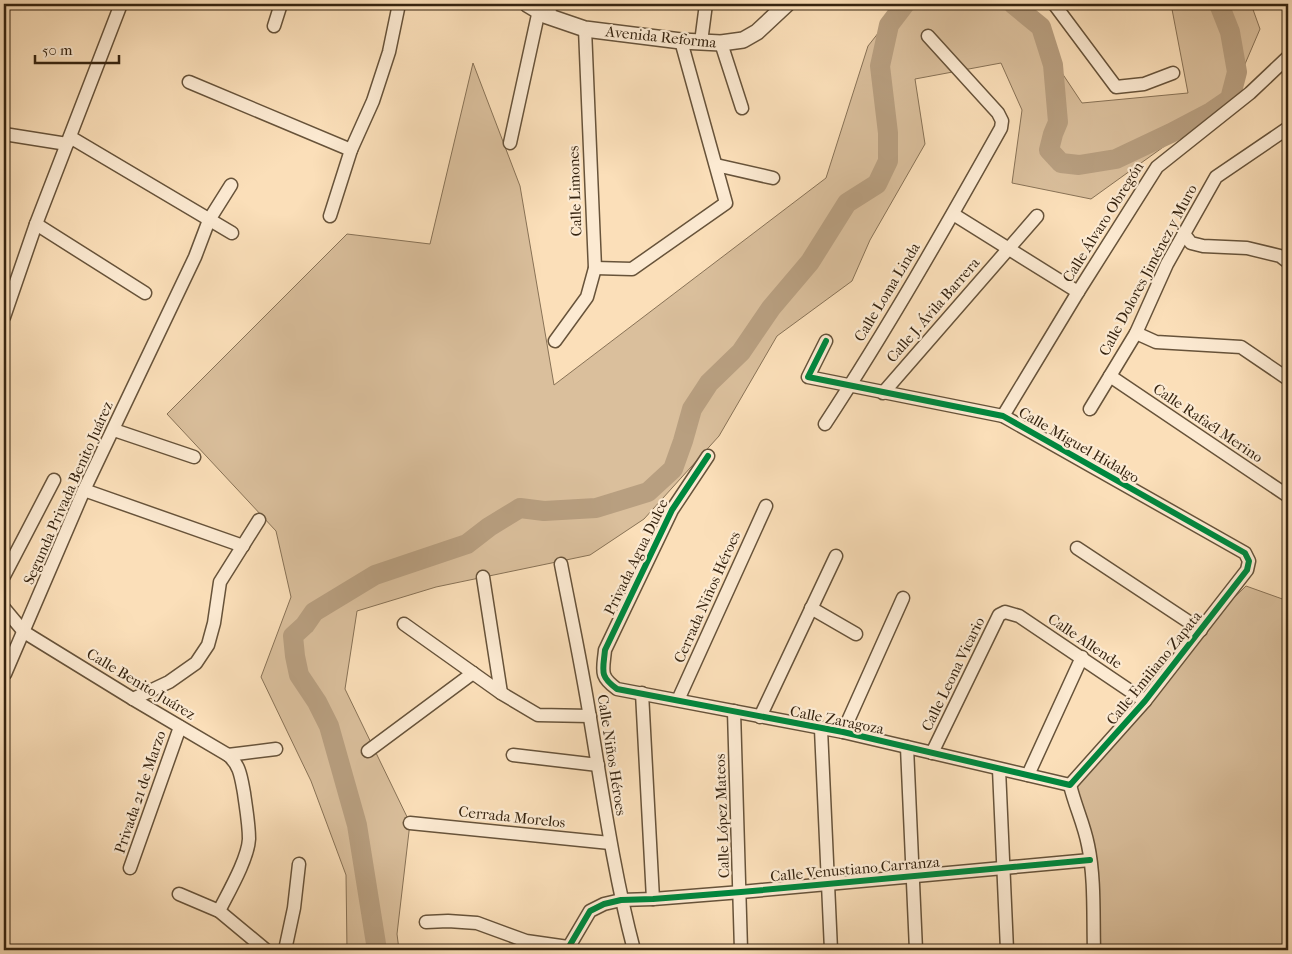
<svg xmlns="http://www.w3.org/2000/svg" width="1292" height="954" font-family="'IM FELL French Canon',serif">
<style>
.green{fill:#dabf9c;stroke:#887256}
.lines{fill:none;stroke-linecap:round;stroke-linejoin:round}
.river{stroke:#b89f80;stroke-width:20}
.minor-casing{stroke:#67533a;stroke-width:15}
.tertiary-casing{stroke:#67533a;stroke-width:18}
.minor{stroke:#fcead2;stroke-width:12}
.tertiary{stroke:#fcead2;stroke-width:15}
.cycleway-casing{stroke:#fcead2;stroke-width:9}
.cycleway{stroke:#00873e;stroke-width:6}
.labels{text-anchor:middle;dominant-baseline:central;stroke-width:4.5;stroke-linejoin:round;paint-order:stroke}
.street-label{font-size:15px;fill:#362410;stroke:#fcead2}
</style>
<rect width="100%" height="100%" fill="#fbdfb9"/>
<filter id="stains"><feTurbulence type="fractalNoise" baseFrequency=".004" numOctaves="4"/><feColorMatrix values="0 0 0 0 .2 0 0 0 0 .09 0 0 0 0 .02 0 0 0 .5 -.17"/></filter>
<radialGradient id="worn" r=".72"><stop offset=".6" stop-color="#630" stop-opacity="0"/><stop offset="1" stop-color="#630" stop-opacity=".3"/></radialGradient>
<!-- green -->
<g class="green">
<polygon points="901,4 1013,4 1018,7 1082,103 1188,93 1171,4 1251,4 1260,29 1230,99 1091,199 1012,183 1022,110 1001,63 915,79 925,144 870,240 852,281 777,336 719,436 644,519 590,555 436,587 357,611 345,689 410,823 397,934 399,950 347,950 346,875 311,781 261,677 291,597 276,531 167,414 347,234 430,244 473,63 520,186 554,385 826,178 868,46"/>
<polygon points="1246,586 1288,601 1288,950 1094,950 1090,860 1070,786 1201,630"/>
</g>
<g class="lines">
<!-- river -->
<g class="river">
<polyline points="1013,4 1041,27 1053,65 1058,122 1053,134 1049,150 1061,163 1079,165 1116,159 1171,133 1211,112 1230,99 1237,72 1230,32 1219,4"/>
<polyline points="377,950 357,825 329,726 317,702 299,675 295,656 293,636 305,625 314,612 375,575 467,544 489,527 520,508 544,511 596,508 648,492 673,469 683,441 692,409 709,383 741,352 771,308 810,262 847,203 877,184 888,161 888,133 880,66 889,25 905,4"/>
</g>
<!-- minor casing -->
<g class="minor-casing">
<g id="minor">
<polyline points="1054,4 1116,87 1144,84 1173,73"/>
<polyline points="547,16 552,4"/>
<polyline points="274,26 281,4"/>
<polyline points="701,42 706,4"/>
<polyline points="721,43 742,108"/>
<polyline points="189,82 351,150"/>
<polyline points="4,134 67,144"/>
<polyline points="70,137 232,233"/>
<polyline points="510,143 539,10"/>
<polyline points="716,165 773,178"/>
<polyline points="953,214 1078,292"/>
<polyline points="330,216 351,150 373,101 389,52 399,4"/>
<polyline points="36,224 145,293"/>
<polyline points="1184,234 1191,243 1203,246 1247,248 1280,256 1288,262"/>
<polyline points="595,268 632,269 726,203 681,41"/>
<polyline points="4,317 36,224 121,4"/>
<polyline points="1136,333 1156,342 1241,347 1288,379"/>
<polyline points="555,341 587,297 595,268 585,29"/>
<polyline points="826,341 808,377 1003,416 1245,553 1249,561 1247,570 1145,701 1070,785"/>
<polyline points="1110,376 1288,496"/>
<polyline points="883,393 1037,216"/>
<polyline points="1090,409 1136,333 1167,264 1216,177 1288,128"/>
<polyline points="1003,416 1078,292 1157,167 1250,93 1288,57"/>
<path d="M825,424c63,-96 120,-196 176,-296l1,-7 -4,-8 -70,-77"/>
<polyline points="114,430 194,457"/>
<path d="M708,456l-36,54 -67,140c-2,21 -6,26 12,39l226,43 227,53"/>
<polyline points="84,490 243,546"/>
<polyline points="1077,548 1201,630"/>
<path d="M561,564c10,52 21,103 29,154 13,78 24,156 44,232"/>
<polyline points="4,576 54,480"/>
<polyline points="483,577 501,693"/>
<path d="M4,608l20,24 109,67 95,56c12,10 13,22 16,38 2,15 5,31 5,46 -1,20 -21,54 -30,72"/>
<polyline points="811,608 856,634"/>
<polyline points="404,624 501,693 538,715 590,716"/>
<polyline points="5,674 84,490 195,257 209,220 231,185"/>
<polyline points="642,693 653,899"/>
<polyline points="133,699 169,682 196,663 208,645 214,623 220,582 259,520"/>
<polyline points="678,700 766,506"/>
<polyline points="734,711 741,950"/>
<polyline points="760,717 836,556"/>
<polyline points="821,729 831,950"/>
<polyline points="843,732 903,598"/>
<polyline points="907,747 916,950"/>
<polyline points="368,751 473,673"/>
<polyline points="932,753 999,615 1005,612 1019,616 1145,701"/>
<polyline points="228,755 276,749"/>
<polyline points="513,755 598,765"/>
<polyline points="999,769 1007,950"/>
<polyline points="1028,775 1082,657"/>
<path d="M1070,785c5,21 14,39 18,60 7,33 5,71 6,105"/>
<polyline points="410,823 610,843"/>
<polyline points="130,868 180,727"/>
<polyline points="179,894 219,911 266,950"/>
<polyline points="426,922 448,921 477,923 526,941 568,947"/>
<polyline points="285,950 294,908 299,864"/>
<polyline points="567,950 590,911 604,904 621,900 653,899 741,892 1090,860"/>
</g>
</g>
<!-- tertiary casing -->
<g class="tertiary-casing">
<polyline id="tertiary" points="527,4 547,16 585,29 681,41 721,43 743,40 757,32 787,4"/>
</g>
<!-- minor -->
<use href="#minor" class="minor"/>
<!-- tertiary -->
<use href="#tertiary" class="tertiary"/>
<!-- cycleway casing -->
<g class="cycleway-casing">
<g id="cycleway">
<path d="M708,456l-36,54 -67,140c-2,21 -6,26 12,39l226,43 227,53 75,-84 102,-131 2,-9 -4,-8 -242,-137 -195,-39 18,-36"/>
<polyline points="567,950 590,911 604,904 621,900 653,899 741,892 1090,860"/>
</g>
</g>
<!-- cycleway -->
<use href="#cycleway" class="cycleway"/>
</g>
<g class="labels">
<!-- street labels -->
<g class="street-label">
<text transform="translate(661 37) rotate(6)">Avenida Reforma</text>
<text transform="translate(575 191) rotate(-92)">Calle Limones</text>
<text transform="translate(1103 222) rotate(-58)">Calle Álvaro Obregón</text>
<text transform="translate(1148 270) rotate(-62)">Calle Dolores Jiménez y Muro</text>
<text transform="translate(887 292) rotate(-59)">Calle Loma Linda</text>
<text transform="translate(933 310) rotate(-49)">Calle J. Ávila Barrera</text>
<text transform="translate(1208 423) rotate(34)">Calle Rafaél Merino</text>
<text transform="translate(1079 445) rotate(30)">Calle Miguel Hidalgo</text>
<text transform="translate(68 493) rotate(-66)">Segunda Privada Benito Juárez</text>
<text transform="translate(636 557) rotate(-64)">Privada Agua Dulce</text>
<text transform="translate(707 597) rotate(-66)">Cerrada Niños Héroes</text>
<text transform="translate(1085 641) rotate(34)">Calle Allende</text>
<text transform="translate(1154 668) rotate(-51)">Calle Emiliano Zapata</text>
<text transform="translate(953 674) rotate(-64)">Calle Leona Vicario</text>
<text transform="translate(141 684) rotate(31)">Calle Benito Juárez</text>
<text transform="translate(837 720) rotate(11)">Calle Zaragoza</text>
<text transform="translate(612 755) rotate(81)">Calle Niños Héroes</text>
<text transform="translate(140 792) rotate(-71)">Privada 21 de Marzo</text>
<text transform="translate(722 816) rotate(-92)">Calle López Mateos</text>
<text transform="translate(512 817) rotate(6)">Cerrada Morelos</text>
<text transform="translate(855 869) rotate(-5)">Calle Venustiano Carranza</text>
</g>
</g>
<!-- margin -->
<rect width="1292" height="954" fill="none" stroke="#fbdfb9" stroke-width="20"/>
<rect x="5" y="5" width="1282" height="944" fill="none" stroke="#362410" stroke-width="2.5"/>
<rect x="10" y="10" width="1272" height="934" fill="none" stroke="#362410"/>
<!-- scale -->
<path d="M35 55v8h84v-8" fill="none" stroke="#362410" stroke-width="2.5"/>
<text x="42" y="55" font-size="15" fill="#362410" stroke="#fcead2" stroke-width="4" paint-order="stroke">50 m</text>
<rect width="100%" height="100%" filter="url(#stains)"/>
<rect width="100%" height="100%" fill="url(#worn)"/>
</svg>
